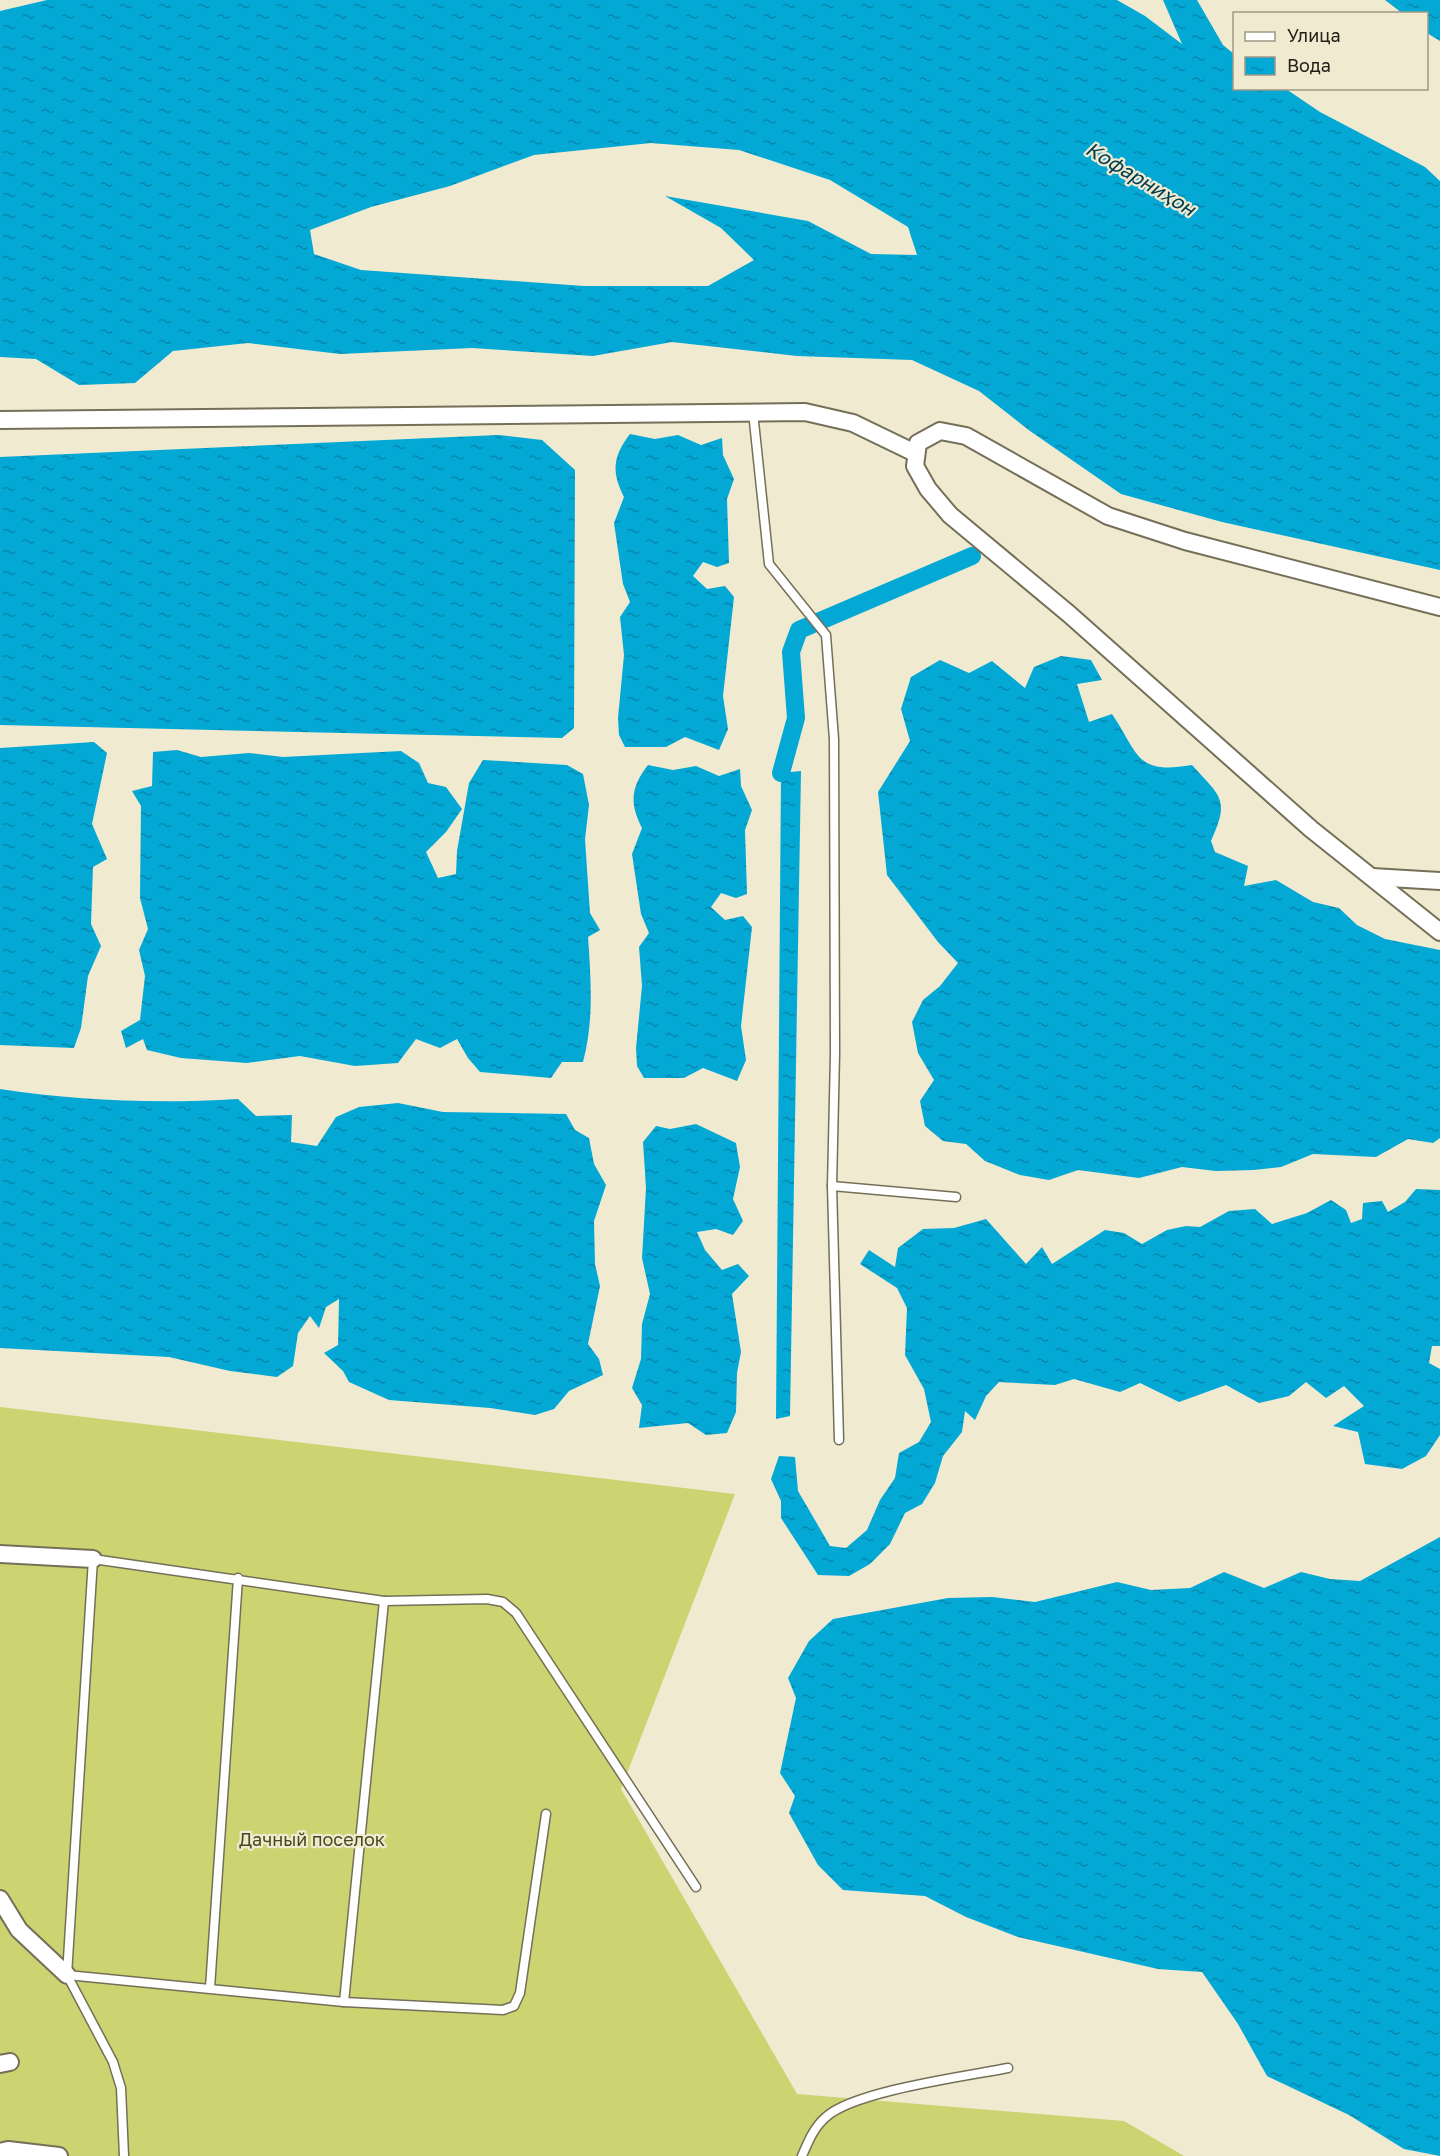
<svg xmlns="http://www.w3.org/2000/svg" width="1440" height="2156" font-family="'Golos Text',sans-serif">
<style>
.garden{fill:#ccd371}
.water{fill:url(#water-ripples);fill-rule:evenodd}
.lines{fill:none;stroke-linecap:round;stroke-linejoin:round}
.canal{stroke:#03a8d5;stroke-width:18}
.service-casing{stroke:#756f58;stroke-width:11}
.minor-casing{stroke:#756f58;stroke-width:20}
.service{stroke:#fff;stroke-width:8}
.minor{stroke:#fff;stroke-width:16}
.labels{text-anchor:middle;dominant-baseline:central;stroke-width:4.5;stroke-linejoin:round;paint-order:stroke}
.park-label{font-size:18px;fill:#46491d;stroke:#f0ead0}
.water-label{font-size:20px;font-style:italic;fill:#003c4f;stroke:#f0ead0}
</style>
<defs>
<pattern id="water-ripples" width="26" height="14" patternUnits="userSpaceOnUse" patternTransform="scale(1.5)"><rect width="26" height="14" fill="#03a8d5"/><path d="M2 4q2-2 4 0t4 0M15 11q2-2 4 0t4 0" fill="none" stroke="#0488ac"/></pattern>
</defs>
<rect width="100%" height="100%" fill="#f0ead0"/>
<!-- garden -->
<polygon class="garden" points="0,1407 735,1494 621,1789 797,2094 1124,2121 1184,2156 0,2156"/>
<!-- water -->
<g class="water">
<path d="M47,0h1070l28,16 37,28 -19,-44h34l26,45 11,9v34l52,1 34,23 105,55 15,14v389l-218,-48 -101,-28 -91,-63 -51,-40 -67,-31 -115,-4 -125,-14 -79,14 -121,-8 -132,6 -92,-11 -75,8 -38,32 -56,2 -43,-26 -36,-2v-346zM651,143l88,7 91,30 78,47 9,28 -46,-1 -63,-33 -143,-25 56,32 33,32 -46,26h-124l-223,-16 -47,-16 -4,-24 61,-23 79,-21 84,-31z"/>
<polygon points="1385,0 1440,0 1440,41 1427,33 1426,14 1402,13"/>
<path d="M630,434l25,5 23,-4 23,10 21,-7 1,17 11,24 -7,20 2,64 -12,4 -14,-5 -10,14 14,13 18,-3 9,11 -11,99 5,33 -9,21 -34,-13 -19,10h-41l-6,-12 -1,-17 6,-63 -4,-38 10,-15 -7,-18 -9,-61 10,-26c-13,-25 -11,-41 6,-63z"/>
<polygon points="499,435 542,440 575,470 574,728 562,738 0,725 0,457"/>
<path d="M1061,656l30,4 11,20 -25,4 12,38 23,-8c27,40 23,61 80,51 29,32 38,34 19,76l4,11 33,14 -4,20 32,-6 37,22 26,6 18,17 28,14 55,11v188l-7,5 -25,-4 -32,18 -63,-3 -32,13 -27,3 -38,1 -34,-4 -43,11 -61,-8 -29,10 -29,-5 -35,-14 -19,-17 -23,-3 -18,-15 -5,-25 14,-21 -16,-27 -6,-31 11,-22 17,-14 18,-23 -20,-21 -51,-67 -9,-83 32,-51 -9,-32 10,-32 29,-17 29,13 23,-12 33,27 9,-21z"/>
<polygon points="94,742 107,753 92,824 107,859 93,867 91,924 101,946 88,976 81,1028 74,1048 0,1045 0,748"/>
<path d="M177,750l24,7 48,-4 34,4 118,-6 18,12 9,20 18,4 16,22 -16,23 -20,20 12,26 18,-4 1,-23 12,-68 14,-23 84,5 16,9 6,31 -4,34 5,74 10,17 -12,7c3,43 6,84 -5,125h-21l-11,16 -71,-6 -12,-14 -11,-19 -17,9 -24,-9 -18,24 -43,3 -55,-10 -53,7 -66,-5 -34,-8 -4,-11 -17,9 -5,-17 19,-11 5,-44 -6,-26 9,-21 -8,-31 1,-92 -9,-15 20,-5 1,-34z"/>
<path d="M648,765l25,5 23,-4 23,10 21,-7 1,17 11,24 -7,20 2,64 -11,4 -15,-5 -10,14 14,13 18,-4 9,11 -11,99 5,34 -9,21 -34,-13 -19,10h-40l-7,-12 -1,-18 6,-62 -3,-39 10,-14 -8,-19 -9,-60 10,-26c-13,-25 -11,-41 6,-63z"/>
<polygon points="801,771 790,1416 776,1419 781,773"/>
<path d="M0,1089c80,12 157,15 238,10l18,17 36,-1 -1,27 26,4 19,-29 23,-10 39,-4 45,9 123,2 9,16 14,8 5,26 12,21 -12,36 1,43 5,22 -12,58 11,15 4,16 -34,16 -15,18 -19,6 -45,-7 -101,-8 -40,-18 -6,-11 -19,-18 14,-8 1,-46 -13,8 -7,21 -9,-12 -12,17 -5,33 -16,11 -47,-6 -61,-14 -169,-9z"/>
<polygon points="696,1124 736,1143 740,1167 733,1199 743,1221 733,1235 716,1229 697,1232 705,1250 722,1270 738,1264 749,1276 732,1294 741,1352 737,1373 736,1412 727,1433 706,1435 688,1423 639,1428 642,1405 632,1388 641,1359 642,1324 650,1294 642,1258 646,1188 643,1142 656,1126 670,1129"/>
<polygon points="1416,1189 1440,1190 1440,1346 1432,1346 1429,1363 1440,1369 1440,1435 1426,1456 1402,1469 1365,1464 1358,1432 1333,1426 1364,1406 1344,1386 1326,1398 1306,1382 1289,1396 1259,1403 1226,1385 1179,1402 1140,1383 1120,1392 1074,1379 1055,1385 999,1382 986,1396 975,1420 965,1411 962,1432 943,1456 935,1483 922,1504 905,1513 890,1544 870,1564 849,1576 818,1575 781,1518 781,1501 771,1479 779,1456 795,1457 798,1491 830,1546 846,1548 867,1530 880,1500 895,1478 899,1453 919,1442 931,1422 924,1389 905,1355 907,1308 897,1288 860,1264 869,1250 895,1267 898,1248 923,1229 954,1228 986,1219 1026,1264 1042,1247 1052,1264 1105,1230 1124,1233 1142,1244 1167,1230 1186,1226 1200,1227 1229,1211 1255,1209 1272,1224 1307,1213 1331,1200 1346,1210 1351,1223 1362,1219 1363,1203 1382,1201 1388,1212 1405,1202"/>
<polygon points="1440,1537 1440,2156 1404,2149 1349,2115 1267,2076 1238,2024 1202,1972 1158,1969 1018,1937 966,1917 925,1896 843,1890 818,1865 789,1813 795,1796 780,1773 796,1698 788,1678 809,1641 833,1619 948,1598 992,1597 1035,1602 1117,1582 1151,1590 1190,1588 1224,1572 1264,1588 1301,1572 1330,1579 1360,1581"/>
</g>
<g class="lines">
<!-- canal -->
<polyline class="canal" points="781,773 796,718 791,652 799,630 972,556"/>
<!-- service casing -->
<g class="service-casing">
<g id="service">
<polyline points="753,412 769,564 826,635 834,739 835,1054 832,1186 839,1440"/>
<polyline points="832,1186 956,1197"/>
<polyline points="67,1975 344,2002 503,2010 514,2006 520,1993 546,1814"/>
<polyline points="210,1988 238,1578"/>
<polyline points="344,2002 384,1601"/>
<polyline points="124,2156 121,2088 113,2062 67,1975 93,1559 384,1601 487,1599 503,1602 516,1613 696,1887"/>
<path d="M802,2156c6,-14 12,-29 24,-39 28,-26 141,-41 182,-49"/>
</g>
</g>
<!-- minor casing -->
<g class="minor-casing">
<g id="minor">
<polyline points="0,420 805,412 853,423 915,453"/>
<polyline points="1440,607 1185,541 1108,516 966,436 940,431 918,443 915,466 928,489 950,515 1069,614 1311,829 1440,932"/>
<polyline points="1372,877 1440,881"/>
<polyline points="0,1554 93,1559"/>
<polyline points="0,1899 19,1930 67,1975"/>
<polyline points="0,2064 10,2062"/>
<polyline points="0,2152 8,2150 59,2156"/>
</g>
</g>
<!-- service -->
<use href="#service" class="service"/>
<!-- minor -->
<use href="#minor" class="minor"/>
</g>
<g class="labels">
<!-- park labels -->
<g class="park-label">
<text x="312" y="1839">Дачный поселок</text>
</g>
<!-- water labels -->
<g class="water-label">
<text transform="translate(1141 178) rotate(31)">Кофарниҳон</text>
</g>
</g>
<!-- legend -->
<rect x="1233" y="12" width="195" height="78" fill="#f0ead0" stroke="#9e9986" stroke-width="1.5"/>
<rect x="1245" y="32" width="30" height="9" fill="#ffffff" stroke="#9e9986" stroke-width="1.5"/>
<text x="1287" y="42" font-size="18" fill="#232017">Улица</text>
<rect x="1245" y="57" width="30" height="18" fill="url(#water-ripples)" stroke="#9e9986" stroke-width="1.5"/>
<text x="1287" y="72" font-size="18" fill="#232017">Вода</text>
</svg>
